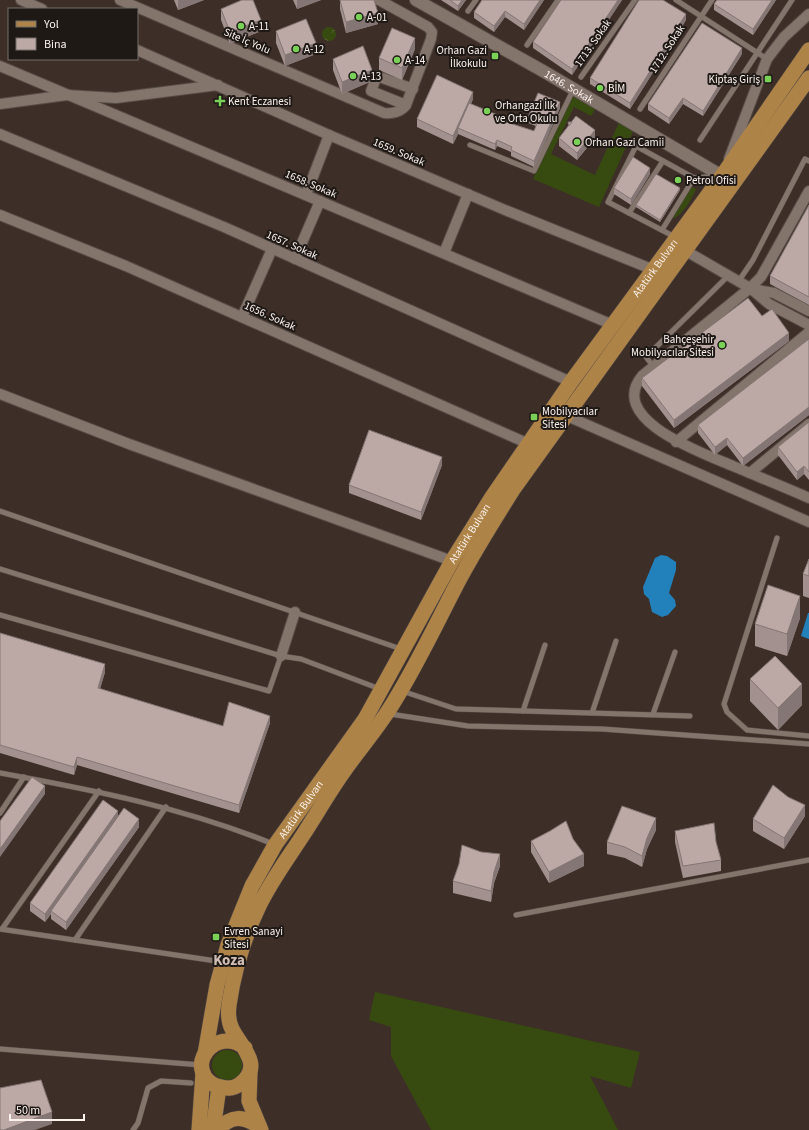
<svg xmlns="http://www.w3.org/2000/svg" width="809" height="1130" font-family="'Source Sans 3',sans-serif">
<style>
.grass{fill:#374a10}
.forest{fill:url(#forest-crowns)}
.water{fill:#2281bb}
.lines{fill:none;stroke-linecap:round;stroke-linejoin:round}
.service-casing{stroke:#574c46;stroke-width:6}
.minor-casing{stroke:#574c46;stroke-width:12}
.tertiary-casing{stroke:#574c46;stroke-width:14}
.primary-casing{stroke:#574c46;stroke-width:16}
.service{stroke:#83746c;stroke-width:5}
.minor{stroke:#83746c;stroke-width:10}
.tertiary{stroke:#83746c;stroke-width:12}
.primary{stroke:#ae8347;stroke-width:15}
.wall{fill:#a2918e}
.shaded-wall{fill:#847674}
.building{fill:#bca9a5;stroke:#847674}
.poi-dot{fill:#79d158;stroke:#1f1916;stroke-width:1.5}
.labels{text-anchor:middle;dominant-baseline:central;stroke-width:4;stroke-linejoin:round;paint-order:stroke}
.poi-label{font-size:11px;fill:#fbf2ed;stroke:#1f1916;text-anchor:start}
.street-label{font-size:11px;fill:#fbf2ed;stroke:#1f1916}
.district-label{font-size:15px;font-weight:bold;fill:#d0beb5;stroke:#1f1916}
</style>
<defs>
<pattern id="forest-crowns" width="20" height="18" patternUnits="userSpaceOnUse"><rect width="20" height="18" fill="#374a10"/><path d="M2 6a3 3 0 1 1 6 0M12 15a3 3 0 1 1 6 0" fill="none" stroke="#556533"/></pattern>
</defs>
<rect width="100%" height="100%" fill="#3d2f28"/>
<!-- grass -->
<g class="grass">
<polygon points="573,90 598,104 591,116 574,107 551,154 595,175 621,118 635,127 599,207 533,179"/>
<path d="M693,187l3,2c-4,10 -14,27 -24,30l17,-29z"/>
<polygon points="375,992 640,1052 631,1088 590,1076 618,1130 431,1130 391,1056 391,1027 369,1020"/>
<circle cx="227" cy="1065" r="15"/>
</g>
<!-- forest -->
<circle class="forest" cx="329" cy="34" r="7"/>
<!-- water -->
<g class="water">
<polygon points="661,555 667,556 676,562 676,570 669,593 675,600 676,606 668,615 662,617 652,612 649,599 644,594 643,587 655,558"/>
<polygon points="808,613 809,613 809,639 801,636"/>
</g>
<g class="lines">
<!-- service casing -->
<g class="service-casing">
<g id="service">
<polyline points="676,0 767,59"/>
<polyline points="468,11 476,0"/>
<polyline points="527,45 558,0"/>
<polyline points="581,77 635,0"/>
<polyline points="640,109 712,0"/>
<polyline points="700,140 792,0"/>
<polyline points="470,145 534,171 573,90"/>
<polyline points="629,213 663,161"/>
<polyline points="662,230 694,178"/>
<polyline points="675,237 608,202 636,146 694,178 717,176"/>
<polyline points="738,282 753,260 805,159 809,161"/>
<polyline points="653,366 646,357 728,276"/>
<polyline points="0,511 401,649"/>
<polyline points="777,538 724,704 727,712 747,730 809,736"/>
<polyline points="0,569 281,656 301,659 380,689"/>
<polyline points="0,615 269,691 281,656"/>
<polyline points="402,691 456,709 690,716"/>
<polyline points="523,711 545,645"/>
<polyline points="592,713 616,641"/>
<polyline points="390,714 468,726 602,729 809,744"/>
<polyline points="653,714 675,652"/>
<path d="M0,773c93,17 185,35 273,71"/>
<polyline points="0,813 24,777"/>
<polyline points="516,915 809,860"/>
<polyline points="0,929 223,962"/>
<polyline points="2,929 99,791"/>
<polyline points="75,940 166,807"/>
<polyline points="0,1049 201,1065"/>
<polyline points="133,1130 138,1123 148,1088 161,1081 191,1083"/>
</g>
</g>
<!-- minor casing -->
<g class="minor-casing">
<g id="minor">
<polyline points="21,0 42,9"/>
<path d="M120,0l264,113c8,1 17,-1 22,-8l25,-66 1,-7 -4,-5 -49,-27"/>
<polyline points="137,50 329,135 505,210 654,270"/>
<polyline points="0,66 613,325"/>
<polyline points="0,104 67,95 116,98 218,85"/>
<polyline points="406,105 371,91 377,76 413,89"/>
<polyline points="0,134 224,227 571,382"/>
<polyline points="729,159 767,59 784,37 809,14"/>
<path d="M809,191l-48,86 -11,11 -108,88c-36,44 63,78 91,90 26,11 51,21 76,32"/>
<polyline points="306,195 329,135"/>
<polyline points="0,215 126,266 529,444"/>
<polyline points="686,251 750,288 769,304 809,325"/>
<polyline points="444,253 468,194"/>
<polyline points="295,259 320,201"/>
<polyline points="752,289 774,293 809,311"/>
<polyline points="242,317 272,249"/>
<polyline points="0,394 129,444 452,561"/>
<polyline points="567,416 809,522"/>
<polyline points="676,442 809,332"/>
<polyline points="750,473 809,424"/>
<polyline points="281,656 295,612"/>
</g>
</g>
<!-- tertiary casing -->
<g class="tertiary-casing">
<g id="tertiary">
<path id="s1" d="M416,0l127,71 179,105"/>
</g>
</g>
<!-- primary casing -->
<g class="primary-casing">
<g id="primary">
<path d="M245,1048c-23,-20 -54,7 -40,29 4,6 10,9 16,10 7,2 14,1 19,-3 25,-19 0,-38 -8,-55 -4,-8 -4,-16 -3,-24 5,-34 15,-68 30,-99 12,-25 29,-48 44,-71 13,-20 25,-41 39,-61 17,-25 38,-48 53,-74 24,-39 43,-80 64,-120 17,-32 36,-62 55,-92l295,-410"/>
<path id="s2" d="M205,1054l12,-69 11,-40 24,-59 23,-41 90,-126 87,-158 40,-64 79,-115 151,-206 87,-126"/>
<polyline points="250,1072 249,1101 261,1130"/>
<polyline points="199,1130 203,1073"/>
<polyline points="213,1130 219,1087"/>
<path d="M217,1130c15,-15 25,-14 42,-4"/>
</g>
</g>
<!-- service -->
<use href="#service" class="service"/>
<!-- minor -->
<use href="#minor" class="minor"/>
<!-- tertiary -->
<use href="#tertiary" class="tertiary"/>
<!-- primary -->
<use href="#primary" class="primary"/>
</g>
<!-- wall -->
<g class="wall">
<polygon points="174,0 204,0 178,10"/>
<polygon points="293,0 321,0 297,9"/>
<polygon points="340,0 374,0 378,24 346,33 340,9"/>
<polygon points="441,0 466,0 458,11"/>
<polygon points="544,0 524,30 505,17 494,32 474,18 474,12"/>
<polygon points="561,0 622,0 572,75 533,48 533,42"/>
<polygon points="717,0 776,0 753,35 714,10 714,4"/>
<polygon points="221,9 261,31 230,44 221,20"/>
<polygon points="686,20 630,109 590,84 590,78"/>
<polygon points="276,31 316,54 285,66 276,43"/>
<polygon points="415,49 402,80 379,70 379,58"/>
<polygon points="742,54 703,116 683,104 669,124 648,110 648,104"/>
<polygon points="333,59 372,81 342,94 333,70"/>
<polygon points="473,99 471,104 507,122 534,131 536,126 528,123 528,117 560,108 534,167 511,156 511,152 497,146 495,150 458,134 453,144 417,127 417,119"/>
<polygon points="559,138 595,138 577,160 559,146"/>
<polygon points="650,174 631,205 614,194 614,188"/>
<polygon points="680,190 660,222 636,207 636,205"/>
<polygon points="809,205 809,305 770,284 770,276"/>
<polygon points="762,316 789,341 674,428 642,386 642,378"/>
<polygon points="809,339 809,415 743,466 727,445 715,455 698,433 698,425"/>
<polygon points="809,422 809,480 804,474 797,480 778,455 778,447"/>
<polygon points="442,465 421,520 349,493 349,485"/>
<polygon points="809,559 809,598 803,596 803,574"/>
<polygon points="800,618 787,656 755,646 755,624"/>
<polygon points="0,633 105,672 100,689 223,726 270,723 239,813 77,765 74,775 0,753"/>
<polygon points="750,679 802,705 778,730 750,701"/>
<polygon points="118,816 139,827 66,930 51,919 51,914 45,922 30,911 30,903"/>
<polygon points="805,816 784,849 753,831 753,819"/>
<polygon points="656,830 647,849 642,867 625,858 607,854 607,842"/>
<polygon points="675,831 716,842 721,860 721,871 683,878 675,842"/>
<polygon points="531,841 584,866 549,883 531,852"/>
<polygon points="500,866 494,883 491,902 453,893 453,881"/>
</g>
<!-- shaded-wall -->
<g class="shaded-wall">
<polygon points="178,0 204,0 178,10"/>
<polygon points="297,0 321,0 297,9"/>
<polygon points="462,0 466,0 458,11 458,6"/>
<polygon points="540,0 544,0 524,30 524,24"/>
<polygon points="618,0 622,0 572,75 572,69"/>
<polygon points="772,0 776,0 753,35 753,29"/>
<polygon points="505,11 505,17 494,32 494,26"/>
<polygon points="378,13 378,24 346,33 346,22"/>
<polygon points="686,14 686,20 630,109 630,103"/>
<polygon points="261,20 261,31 230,44 230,32"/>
<polygon points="415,38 415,49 402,80 402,68"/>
<polygon points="316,43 316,54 285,66 285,55"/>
<polygon points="742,48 742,54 703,116 703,111"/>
<polygon points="372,70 372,81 342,94 342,82"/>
<polygon points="473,92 473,99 460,129 458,128 458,134 453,144 453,136"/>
<polygon points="683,98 683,104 669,124 669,118"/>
<polygon points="560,102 560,108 534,167 534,161"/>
<polygon points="595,130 595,138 577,160 577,153"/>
<polygon points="497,140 497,146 495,150 495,144"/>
<polygon points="650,168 650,174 631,205 631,199"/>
<polygon points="680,188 680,190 660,222 660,220"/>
<polygon points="789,333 789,341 674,428 674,420"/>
<polygon points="809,407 809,415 743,466 743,458"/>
<polygon points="727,438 727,445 715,455 715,447"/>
<polygon points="442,457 442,465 421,520 421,512"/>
<polygon points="804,466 804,474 797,480 797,472"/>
<polygon points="800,596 800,618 787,656 787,634"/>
<polygon points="105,664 105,672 98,696 98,688"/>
<polygon points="802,684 802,705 778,730 778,708"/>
<polygon points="270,716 270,723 239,813 239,805"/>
<polygon points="77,757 77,765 74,775 74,767"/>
<polygon points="45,786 45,794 0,857 0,849"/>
<polygon points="805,805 805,816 784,849 784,838"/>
<polygon points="118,811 118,819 51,911 51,914 45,922 45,914"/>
<polygon points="656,818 656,830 647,849 642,867 642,856 647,838"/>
<polygon points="139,819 139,827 66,930 66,922"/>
<polygon points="500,854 500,866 494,883 491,902 491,891 494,872"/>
<polygon points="584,854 584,866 549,883 549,872"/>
<polygon points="52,1112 52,1124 35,1130 4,1130"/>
</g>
<!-- building -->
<g class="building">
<polygon points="242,0 253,0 261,20 230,32 221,9"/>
<polygon points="340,0 374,0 378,13 346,22"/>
<polygon points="450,0 462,0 458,6"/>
<polygon points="482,0 540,0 524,24 505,11 494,26 474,12"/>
<polygon points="561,0 618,0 572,69 533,42"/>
<polygon points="639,0 663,0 686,14 630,103 590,78"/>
<polygon points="717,0 772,0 753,29 714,4"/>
<polygon points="306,19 316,43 285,55 276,31"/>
<polygon points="702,23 742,48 703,111 683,98 669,118 648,104"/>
<polygon points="392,28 415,38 402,68 379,58"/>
<polygon points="363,46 372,70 342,82 333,59"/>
<polygon points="437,75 473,92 453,136 417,119"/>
<polygon points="538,93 560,102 534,161 511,150 512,147 497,140 495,144 458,128 469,103 507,119 506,122 534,131 538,121 528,117"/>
<polygon points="576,116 595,130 577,153 559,138"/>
<polygon points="568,122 572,122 569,126"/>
<polygon points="633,157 650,168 631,199 614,188"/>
<polygon points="656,174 680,188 660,220 636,205"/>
<polygon points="809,205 809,297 770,276"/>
<polygon points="748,298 762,316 772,309 789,333 674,420 642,378"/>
<polygon points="809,339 809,407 743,458 727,438 715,447 698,425"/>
<polygon points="809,422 809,472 804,466 797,472 778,447"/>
<polygon points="369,430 442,457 421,512 349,485"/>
<polygon points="809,559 809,576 803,574"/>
<polygon points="768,585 800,596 787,634 755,624"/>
<polygon points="0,633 105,664 98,688 223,726 229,702 270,716 239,805 77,757 74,767 0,745"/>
<polygon points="775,656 802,684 778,708 750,679"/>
<polygon points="32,777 45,786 0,849 0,821"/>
<polygon points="773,785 788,797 805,805 784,838 753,819"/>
<polygon points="103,800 118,811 45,914 30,903"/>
<polygon points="622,806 656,818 647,838 642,856 625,847 607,842"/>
<polygon points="124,808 139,819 66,922 51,911"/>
<polygon points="566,821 573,839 584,854 549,872 531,841 550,831"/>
<polygon points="714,823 716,842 721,860 683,866 675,831"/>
<polygon points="462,845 481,852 500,854 494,872 491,891 453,881 459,864"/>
<polygon points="41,1080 52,1112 4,1130 0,1130 0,1088"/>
</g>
<!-- markers -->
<g class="poi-dot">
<circle cx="359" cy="17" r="4"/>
<circle cx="241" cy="26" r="4"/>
<circle cx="296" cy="49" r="4"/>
<rect x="491" y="52" width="8" height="8" rx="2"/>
<circle cx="397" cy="60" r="4"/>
<circle cx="353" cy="76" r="4"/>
<rect x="764" y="75" width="8" height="8" rx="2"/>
<circle cx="600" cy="88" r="4"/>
<path d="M218 95h4v4h4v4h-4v4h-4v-4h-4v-4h4z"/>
<circle cx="487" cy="111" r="4"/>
<circle cx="577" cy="142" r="4"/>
<circle cx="678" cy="180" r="4"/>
<circle cx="722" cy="345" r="4"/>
<rect x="530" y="413" width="8" height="8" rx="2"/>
<rect x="212" y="933" width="8" height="8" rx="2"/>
</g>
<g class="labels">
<!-- poi labels -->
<g class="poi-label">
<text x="367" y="17">A-01</text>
<text x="249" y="26">A-11</text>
<text x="304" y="49">A-12</text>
<text x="487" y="50" text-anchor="end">Orhan Gazi<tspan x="487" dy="13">İlkokulu</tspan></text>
<text x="405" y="60">A-14</text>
<text x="361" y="76">A-13</text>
<text x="760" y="79" text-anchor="end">Kiptaş Giriş</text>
<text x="608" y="88">BİM</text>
<text x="228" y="101">Kent Eczanesi</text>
<text x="495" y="105">Orhangazi İlk<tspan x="495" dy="13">ve Orta Okulu</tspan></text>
<text x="585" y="142">Orhan Gazi Camii</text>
<text x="686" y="180">Petrol Ofisi</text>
<text x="714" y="339" text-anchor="end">Bahçeşehir<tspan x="714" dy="13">Mobilyacılar Sitesi</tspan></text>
<text x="542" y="411">Mobilyacılar<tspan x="542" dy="13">Sitesi</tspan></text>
<text x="224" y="931">Evren Sanayi<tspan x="224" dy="13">Sitesi</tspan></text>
</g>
<!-- street labels -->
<g class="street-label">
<text transform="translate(247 41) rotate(23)">Site İç Yolu</text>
<text transform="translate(593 43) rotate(-55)">1713. Sokak</text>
<text transform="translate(667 49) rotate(-57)">1712. Sokak</text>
<text stroke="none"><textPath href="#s1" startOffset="176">1646. Sokak</textPath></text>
<text transform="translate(399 152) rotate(23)">1659. Sokak</text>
<text transform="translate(311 184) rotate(23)">1658. Sokak</text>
<text transform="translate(292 245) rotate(24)">1657. Sokak</text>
<text stroke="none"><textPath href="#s2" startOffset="914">Atatürk Bulvarı</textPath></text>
<text transform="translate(270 316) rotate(24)">1656. Sokak</text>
<text stroke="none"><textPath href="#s2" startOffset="590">Atatürk Bulvarı</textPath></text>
<text stroke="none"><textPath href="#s2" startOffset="266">Atatürk Bulvarı</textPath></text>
</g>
<!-- district labels -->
<g class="district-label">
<text x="229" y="960">Koza</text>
</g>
</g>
<!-- legend -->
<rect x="8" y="8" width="130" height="52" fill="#1f1916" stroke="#77706c"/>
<rect x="16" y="21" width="20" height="6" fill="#ae8347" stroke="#77706c"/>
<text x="44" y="28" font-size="12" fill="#fbf2ed">Yol</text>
<rect x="16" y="38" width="20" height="12" fill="#bca9a5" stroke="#77706c"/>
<text x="44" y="48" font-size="12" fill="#fbf2ed">Bina</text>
<!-- scale -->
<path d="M10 1114v6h74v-6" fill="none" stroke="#fbf2ed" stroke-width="2"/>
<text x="16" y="1114" font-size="12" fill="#fbf2ed" stroke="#1f1916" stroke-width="3" paint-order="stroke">50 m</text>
</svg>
